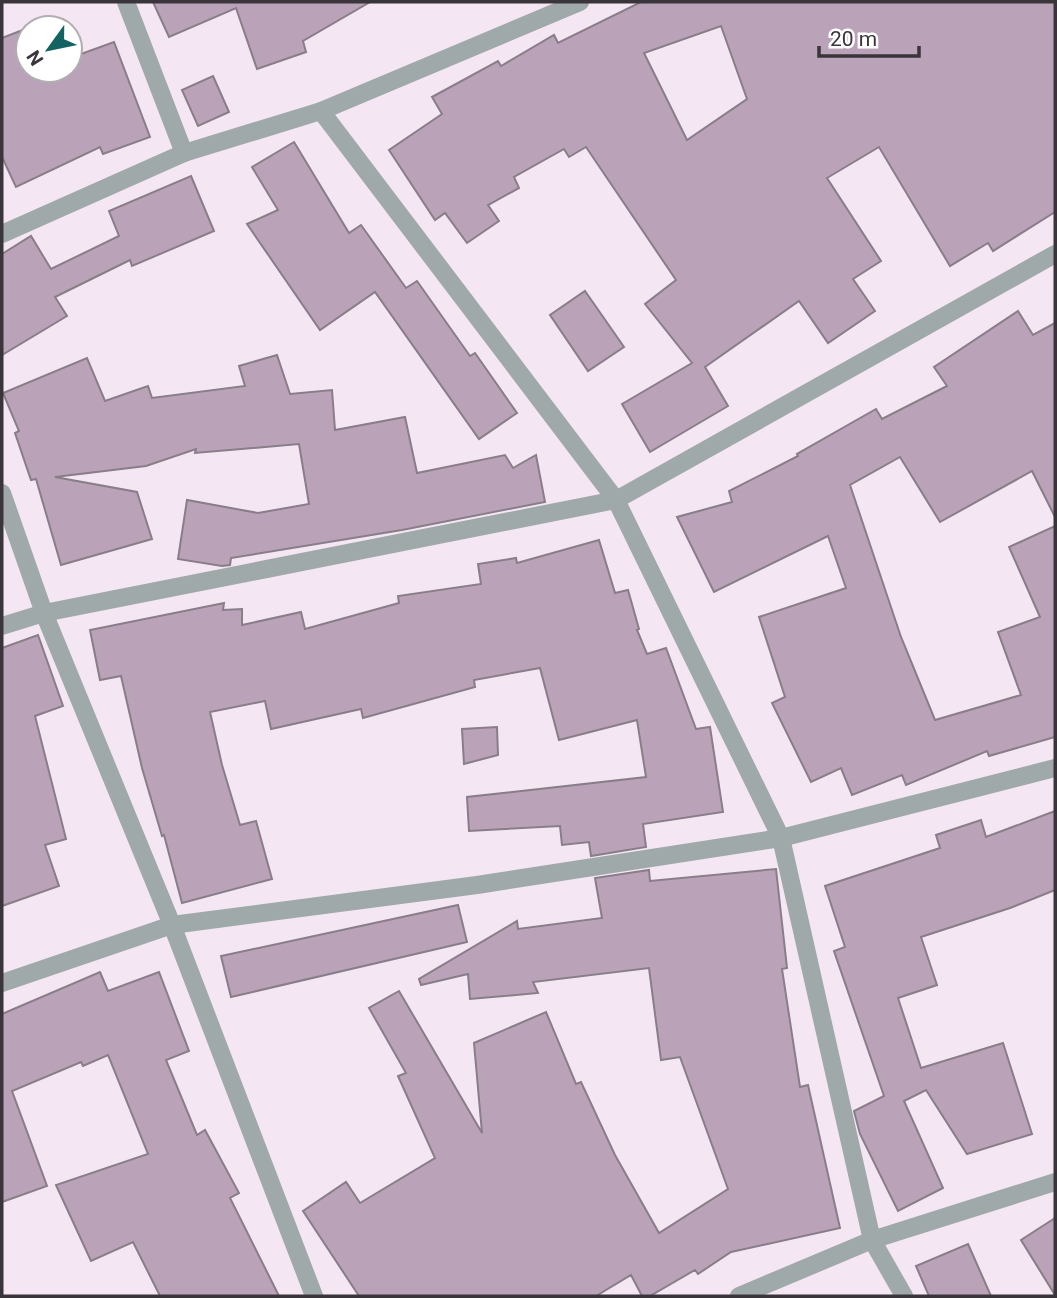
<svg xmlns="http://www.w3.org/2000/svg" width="1057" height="1298" font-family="Roboto,sans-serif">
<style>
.building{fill:#baa3b9;stroke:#897d88;stroke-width:2;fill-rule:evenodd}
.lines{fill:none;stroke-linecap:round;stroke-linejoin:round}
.minor{stroke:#a0a9a9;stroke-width:18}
</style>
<rect width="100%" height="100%" fill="#f4e7f3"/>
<!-- building -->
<g class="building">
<polygon points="153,2 370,2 303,41 306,52 257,69 236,8 169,37"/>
<path d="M641,2h414v210l-62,39 -5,-8 -38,23 -71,-119 -52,31 54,83 -28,18 22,32 -47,32 -29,-42 -94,66 23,39 -78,46 -28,-48 70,-41 -47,-59 31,-24 -90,-133 -17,10 -5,-8 -50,28 5,11 -31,17 11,16 -32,22 -22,-30 -10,7 -46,-70 53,-36 -10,-17 66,-36 3,5 53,-31 4,8zM721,26l26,73 -60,41 -43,-87z"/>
<polygon points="33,26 34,28 28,28 28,70 70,70 70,58 114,42 150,137 103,154 100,147 16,187 2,157 2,38"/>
<polygon points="213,76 229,112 198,126 182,90"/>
<polygon points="294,142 349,233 361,225 406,288 417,281 470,356 475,353 517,413 479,439 375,292 320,330 247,224 278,210 252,167"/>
<polygon points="191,176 214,231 132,266 130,260 55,297 67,316 2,355 2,254 31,236 51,269 119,236 109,211"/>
<polygon points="585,291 624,347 588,371 550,315"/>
<polygon points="1018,311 1033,335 1055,323 1055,517 1032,471 940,522 900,457 850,485 901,637 935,720 1021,695 998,632 1040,617 1009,547 1055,526 1055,737 989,756 987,751 906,785 902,775 852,795 841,768 811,782 772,703 785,697 759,617 846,588 828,536 714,592 677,517 732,502 729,491 798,456 797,454 876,409 882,419 947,386 934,367"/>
<polygon points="277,355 290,394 332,390 335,430 405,417 417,473 505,455 513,468 536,455 545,502 402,530 231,558 230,565 222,566 178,559 187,500 258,513 309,504 299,444 195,453 196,449 146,466 55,477 137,492 152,539 61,565 36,479 31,480 15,433 19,431 3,393 87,358 105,401 148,386 152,398 245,386 239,366"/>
<polygon points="599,540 615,593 628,590 639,629 637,630 647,654 666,648 696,729 710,727 723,812 643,824 646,847 591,856 589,842 562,845 560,826 469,831 467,797 646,777 637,720 559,740 540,668 474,680 475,687 363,718 361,709 271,729 265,701 210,712 222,765 240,825 256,821 272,879 182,903 164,835 162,836 142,768 121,676 100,680 90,630 224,603 223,610 242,609 242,625 301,612 305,629 399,603 398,596 481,584 478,564 516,558 517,563"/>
<polygon points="38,635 63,706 35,716 66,839 45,845 59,886 2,906 2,648"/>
<polygon points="497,727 498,755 464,764 462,729"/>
<polygon points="1055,811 1055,890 1010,908 921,937 937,985 898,998 921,1068 1003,1043 1032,1134 967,1154 926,1090 904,1101 943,1188 898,1211 860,1134 854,1111 884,1096 834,951 845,947 825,886 940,848 936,835 981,820 986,837"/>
<polygon points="776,869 787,968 782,969 800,1087 808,1085 840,1228 731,1252 698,1274 695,1270 650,1296 642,1296 631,1275 596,1296 359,1296 303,1211 346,1182 360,1203 435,1158 398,1076 406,1073 369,1008 399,991 482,1133 474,1043 546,1012 576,1084 581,1082 615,1155 659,1233 728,1189 680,1057 661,1060 649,968 533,982 538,993 470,999 468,974 421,985 419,979 517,921 518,929 602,918 595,878 649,870 650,881"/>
<polygon points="458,905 467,942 231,997 221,956"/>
<polygon points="100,972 108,991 159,972 189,1051 166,1060 197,1135 205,1130 239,1193 230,1198 279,1296 160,1296 133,1242 91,1261 56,1185 148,1154 108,1055 83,1066 81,1062 12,1091 47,1186 2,1202 2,1014"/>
<polygon points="1055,1218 1055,1295 1021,1240"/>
<polygon points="968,1244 991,1296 929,1296 916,1266"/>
</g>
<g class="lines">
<!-- minor -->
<g class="minor">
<polyline points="126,2 184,153"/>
<polyline points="321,111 616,500 781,838 872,1240 904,1296"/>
<polyline points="2,234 184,153 321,111 580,2"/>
<polyline points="2,493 44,613 172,925 314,1296"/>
<polyline points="2,626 44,613 616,500 1055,254"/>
<polyline points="2,983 172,925 477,885 781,838 1055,768"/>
<polyline points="739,1296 872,1240 1055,1182"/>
</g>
</g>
<!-- border -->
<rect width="1057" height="1298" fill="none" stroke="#3a353a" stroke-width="7"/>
<!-- north arrow -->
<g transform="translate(49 49) rotate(237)"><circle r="33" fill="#ffffff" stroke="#b0aeb0" stroke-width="2"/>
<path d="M0-5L12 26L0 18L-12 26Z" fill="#136363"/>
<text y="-10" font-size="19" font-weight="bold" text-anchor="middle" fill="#3a353a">N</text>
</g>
<!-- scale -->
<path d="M819 46v10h100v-10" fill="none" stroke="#3a353a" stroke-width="3.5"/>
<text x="830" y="46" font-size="21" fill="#3a353a" stroke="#ffffff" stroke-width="5" paint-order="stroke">20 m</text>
</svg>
